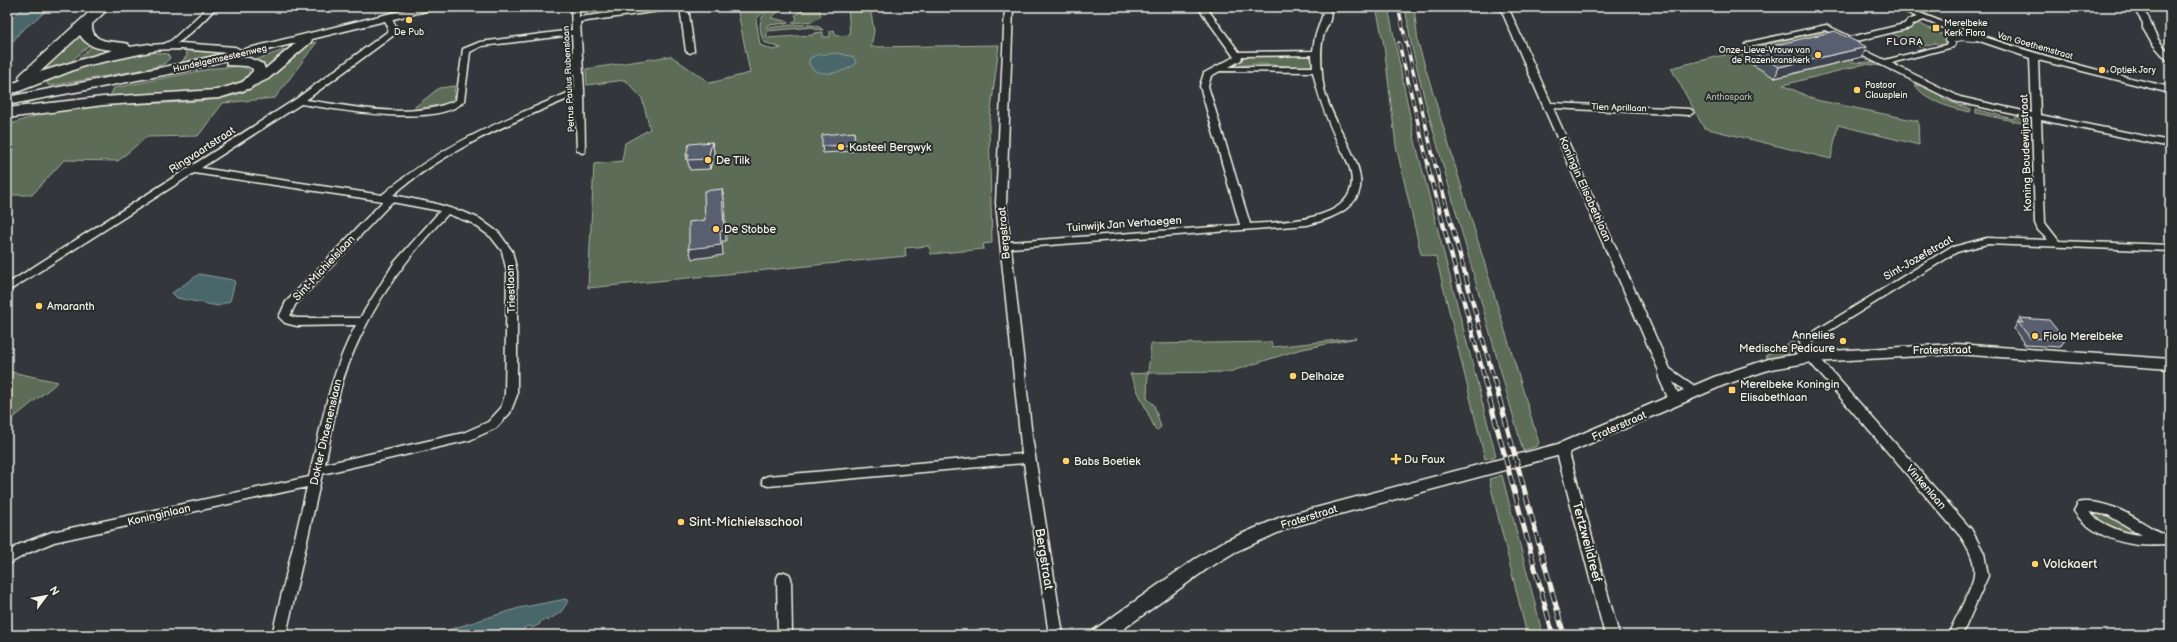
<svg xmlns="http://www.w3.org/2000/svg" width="2177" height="642" font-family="'Balsamiq Sans',sans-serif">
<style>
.green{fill:#5b6c56;stroke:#a8ae9f}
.water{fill:#48666b;stroke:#8d9e9d}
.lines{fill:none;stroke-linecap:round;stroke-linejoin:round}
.pedestrian-casing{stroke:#f4f1e8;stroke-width:8}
.minor-casing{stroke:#f4f1e8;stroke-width:3}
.tertiary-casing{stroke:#f4f1e8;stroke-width:3}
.secondary-casing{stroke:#f4f1e8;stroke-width:3}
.trunk-casing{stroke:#f4f1e8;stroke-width:3}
.pedestrian{stroke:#2a2d2e;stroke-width:6}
.minor{fill:#2a2d2e;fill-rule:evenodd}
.tertiary{fill:#2a2d2e;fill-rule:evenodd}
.secondary{fill:#2a2d2e;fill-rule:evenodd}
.trunk{fill:#2a2d2e;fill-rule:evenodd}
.rail-far2-casing{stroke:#f4f1e8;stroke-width:3.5}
.rail-far1-casing{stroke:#f4f1e8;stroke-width:4.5}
.rail-casing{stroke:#f4f1e8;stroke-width:5}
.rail-far2{stroke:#2a2d2e;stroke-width:2.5;stroke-dasharray:7;stroke-linecap:butt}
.rail-far1{stroke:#2a2d2e;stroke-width:3;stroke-dasharray:8;stroke-linecap:butt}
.rail{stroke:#2a2d2e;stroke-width:3.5;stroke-dasharray:10;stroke-linecap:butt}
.wall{fill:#4c5261;stroke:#f4f1e8}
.shaded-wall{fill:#3e424f;stroke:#f4f1e8}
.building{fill:#585f71;stroke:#f4f1e8}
.poi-dot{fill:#ffd166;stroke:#2a2d2e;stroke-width:1.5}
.labels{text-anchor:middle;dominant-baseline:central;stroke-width:4;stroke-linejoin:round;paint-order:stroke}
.far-poi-label{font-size:9px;fill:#f4f1e8;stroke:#2a2d2e;text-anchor:start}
.far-street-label{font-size:9px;fill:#f4f1e8;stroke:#2a2d2e}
.far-park-label{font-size:9px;fill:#afb5a6;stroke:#2a2d2e}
.far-neighbourhood-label{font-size:10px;letter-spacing:1px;fill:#f4f1e8;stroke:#2a2d2e}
.poi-label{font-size:11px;fill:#f4f1e8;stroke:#2a2d2e;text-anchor:start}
.street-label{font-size:11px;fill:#f4f1e8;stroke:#2a2d2e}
.near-poi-label{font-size:13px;fill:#f4f1e8;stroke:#2a2d2e;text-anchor:start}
.near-street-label{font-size:13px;fill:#f4f1e8;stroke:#2a2d2e}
</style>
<rect width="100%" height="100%" fill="#33373b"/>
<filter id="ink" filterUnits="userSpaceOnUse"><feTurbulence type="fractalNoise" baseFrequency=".025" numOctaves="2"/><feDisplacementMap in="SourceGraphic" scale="8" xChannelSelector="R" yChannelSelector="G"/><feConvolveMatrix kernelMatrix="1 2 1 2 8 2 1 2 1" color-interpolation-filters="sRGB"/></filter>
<g filter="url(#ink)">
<!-- green -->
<g class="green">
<path d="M737,7h33l-14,12 4,26 13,5 8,-2 -17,-6c-9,-20 -2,-35 20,-35l-13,11 15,3 3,2 -22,2v3c12,-1 49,-8 56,2l-9,-1 -1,-2 -46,4v7l46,-3 1,-2 9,-1v5h7v-6l4,-1 2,6 14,-1 -2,-28h22l4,24 -3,16 128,-2 -10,81 3,117 -9,1 1,5 -53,5 -2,-8 -24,2 1,8 -318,32 6,-124 28,-3 3,-18 25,-14 -8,-31 -17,-18 -38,5 -1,-16 85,-13 39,27 40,-10z"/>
<polygon points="804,7 819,8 821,16 813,21 792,23 797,19 795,15 805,9"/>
<polygon points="1376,7 1388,7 1415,141 1496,456 1485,459 1436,257 1421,254 1396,146 1384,45"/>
<polygon points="1405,7 1414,7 1418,43 1539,443 1537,446 1523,451 1425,101 1411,43"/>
<polygon points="1918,23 1946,36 1954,37 1944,40 1950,44 1941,46 1935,43 1920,47 1891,33 1913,27 1912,24"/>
<path d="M1826,30l17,8 -57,19 25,13 37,-10c12,6 21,-2 34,6l-17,-2 -82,21 33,15 102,21 1,24 -81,-20 -7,34 -127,-31 -33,-60z"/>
<polygon points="79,33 83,40 90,44 71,62 31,78"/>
<path d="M317,42l-42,56 -52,5 -25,33 -52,1 -28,24 -54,-1 -32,35h-25v-69c50,-22 106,-21 159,-23 33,-2 66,-2 95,-19 17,-11 32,-27 47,-40z"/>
<polygon points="93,45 126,49 77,60"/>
<polygon points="296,46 265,70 264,64 255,60"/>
<polygon points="185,49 227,52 181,62 187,56"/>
<path d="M150,52l18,2 2,4 -6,6 -13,4 -101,18 -2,-1 -1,-3c19,-18 77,-25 103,-30z"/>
<path d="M1305,55l7,3 1,9c-25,3 -51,-8 -75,0l-6,-2 13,-9z"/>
<path d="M242,66l8,5c-7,27 -115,23 -140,25l4,-8 101,-20z"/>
<path d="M1915,85l9,1 15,8 6,6 26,9 -1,3c-19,-4 -43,-10 -55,-27z"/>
<polygon points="455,86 453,100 450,103 411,110 439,88"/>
<polygon points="1976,109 2012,119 2019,116 2033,121 2035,126 1976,113"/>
<polygon points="1356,338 1298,350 1229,372 1148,373 1147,398 1154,405 1161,427 1156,431 1130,374 1148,373 1151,344 1271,342 1273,347"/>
<polygon points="1793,341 1798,347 1793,354 1769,359 1765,356"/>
<polygon points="7,371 58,382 7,423"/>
<polygon points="1502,475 1543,635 1527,635 1489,479"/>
<path d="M2092,512c10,0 41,11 43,21l-5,2 -33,-13z"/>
</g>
<!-- water -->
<g class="water">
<polygon points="25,7 51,7 20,32 7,50 7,22"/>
<path d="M837,53l17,4 2,7c-12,8 -27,12 -41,7l-6,-7v-5l7,-4z"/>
<polygon points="199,274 233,280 235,282 230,301 218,306 177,298 172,293"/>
<polygon points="566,599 568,601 561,612 547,621 545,619 540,622 540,624 532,628 531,626 525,627 524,630 509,635 446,635 445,631 519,608"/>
</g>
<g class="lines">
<!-- pedestrian casing -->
<g class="pedestrian-casing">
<polyline id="pedestrian" points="1950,45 1952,44 1948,40 1962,37 1974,38"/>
</g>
<!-- minor casing -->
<g class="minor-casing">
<g id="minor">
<path d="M208,7h8c-8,10 -40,43 -52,41v-4l8,-4z"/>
<path d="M571,7h8v10l78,-10h21l-4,2 -94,13 4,69 1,61 -3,1 -5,-3 -2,-54c-65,27 -128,53 -182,99l40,8 33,10 14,6 19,14 13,18 5,21v123l-7,18 -14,15 -26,12 -148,34 -36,161h-14l35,-148 -253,55 -26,11 -21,12v-12l11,-8 34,-13 257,-55c13,-53 21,-104 47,-152l-59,1 -12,-3 -6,-6 7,-15 97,-101 -189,-28 -187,119v-8l289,-185 91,-67 1,-5 -4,-9 1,-2 7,2 4,9 -2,8 -88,65c46,6 107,21 150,0l7,-51 17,-7 92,-12zM572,35l3,55c-72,30 -133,54 -193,105l-181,-27 100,-64c35,5 137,25 163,-3l6,-49 12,-6zM392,202l48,9 -46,52 -34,55h-63l-7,-2 5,-11zM448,214l24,9 19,14 11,14 5,21 -2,123 -4,13 -13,14 -25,11 -138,31c6,-26 9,-52 16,-78 20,-65 60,-124 107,-172z"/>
<polygon points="680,7 688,7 694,51 690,53 686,51"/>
<path d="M1005,7h8l-7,196 4,39 230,-17 -40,-139 4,-13 30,-16 -36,-50h8l33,45 74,-1 2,-14 8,-23 -12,-7h10l9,4c3,8 -5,18 -7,26 -3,12 -2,24 -1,36 1,63 95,125 -15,152l-296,23 21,189 31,198h-14l-25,-172 -256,23 -5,-2 -1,-3 1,-3 5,-2 254,-22 -26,-251zM1312,55l1,12h-84l12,-7 1,-4zM1220,71l93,1c5,24 13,45 23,67 5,11 13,22 15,34 10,49 -70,49 -101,51l-42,-138 3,-10z"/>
<polygon points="1500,7 1508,7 1551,103 1690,109 1694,112 1690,115 1553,108 1670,369 1699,389 1701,392 1699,395 1691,395 1673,382 1681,400 1679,403 1671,403 1669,400 1659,378 1659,371"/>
<path d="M1895,7h10c86,36 174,60 265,80v6l-132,-33 2,55 130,26v6l-129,-27 4,103 14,18 111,4v6l-183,-7 -30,8 -146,90 6,13 154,174 13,24 4,23 -26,59h-14c6,-14 25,-48 26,-60 2,-14 -6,-27 -13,-38l-153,-177 -9,-19 150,-93 38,-10 61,2 -10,-10 -3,-7 -3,-105 -78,-17 -115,-57v-4l5,-1 -19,-9 -76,16 -4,-2 4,-2 77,-17 25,12 53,-13 4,-4 9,-3zM1924,20l38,15 68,23 2,55 -72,-16 -69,-34 62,-16v-4l-68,17 -36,-17 61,-15 4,-4z"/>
<path d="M2133,7h8c3,5 9,11 10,17 4,13 9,19 19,29v7h-3l-16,-18 -8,-14v-5z"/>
<polygon points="1562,445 1566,446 1568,449 1619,635 1605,635 1556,449 1558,446"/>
<path d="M2083,502c22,-1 41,9 59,20 9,5 17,12 28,13v10c-10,0 -21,1 -31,0 -23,-2 -53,-14 -65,-34l4,-8zM2089,512l19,3 34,20c-19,-1 -40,-10 -53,-23z"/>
<polygon points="784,572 789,574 791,578 792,635 778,635 777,578 779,574"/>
</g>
</g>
<!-- tertiary casing -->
<g class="tertiary-casing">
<polygon id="tertiary" points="1956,344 2170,359 2170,369 1956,354 1812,362 1771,369 1724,385 1568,453 1291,527 1235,552 1207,569 1115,635 1092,635 1094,630 1195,559 1223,542 1281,517 1558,444 1714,377 1769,359 1812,352"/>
</g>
<!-- secondary casing -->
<g class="secondary-casing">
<path id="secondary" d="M416,7h19l-1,2 -122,30 -1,3 -43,37 -22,10 -6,-4 13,-14v-2l-6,-3 -20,-1 -1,-5 -41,11 -178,34v-8l178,-34 43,-10 -47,-4 -36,1 -2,-2 2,-2 4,-1 32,-2 54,4 6,3zM296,43l-31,26 -2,-5 -14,-6h-15z"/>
</g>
<!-- trunk casing -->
<g class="trunk-casing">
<g id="trunk">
<path d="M95,7h15l-18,17c-1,21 21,16 36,20l2,3 19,-3 7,4 -2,3 -70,15 -67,26h-10v-6l14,-6 -2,-3 2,-3zM80,35c7,12 20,14 33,15l-73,22z"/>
<polygon points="246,81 251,82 253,85 251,88 219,98 103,105 7,118 7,108 103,97 217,90"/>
</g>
</g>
<!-- pedestrian -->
<use href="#pedestrian" class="pedestrian"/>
<!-- minor -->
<use href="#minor" class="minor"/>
<!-- tertiary -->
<use href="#tertiary" class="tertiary"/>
<!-- secondary -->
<use href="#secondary" class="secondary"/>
<!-- trunk -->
<use href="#trunk" class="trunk"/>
<!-- rail-far2 casing -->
<g class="rail-far2-casing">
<g id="rail-far2">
<polyline points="1398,7 1436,169"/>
<polyline points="1399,43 1429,169"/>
</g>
</g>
<!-- rail-far1 casing -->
<g class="rail-far1-casing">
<g id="rail-far1">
<polyline points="1428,168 1485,380"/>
<polyline points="1436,168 1494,380"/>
</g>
</g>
<!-- rail casing -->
<g class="rail-casing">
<g id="rail">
<polyline points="1484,379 1553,635"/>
<polyline points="1494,379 1564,635"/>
</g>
</g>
<!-- rail-far2 -->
<use href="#rail-far2" class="rail-far2"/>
<!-- rail-far1 -->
<use href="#rail-far1" class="rail-far1"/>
<!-- rail -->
<use href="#rail" class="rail"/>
</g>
<!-- wall -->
<g class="wall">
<polygon points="1867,47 1862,57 1775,78 1746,61 1750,51"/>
<polygon points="854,132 856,151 823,153 822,146"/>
<polygon points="712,142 714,152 710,169 690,170 686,155"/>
<polygon points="2020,318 2065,340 2060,347 2025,345 2014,329 2016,325"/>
</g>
<!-- shaded-wall -->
<g class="shaded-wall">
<polygon points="1867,47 1862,57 1775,78 1779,67"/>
<polygon points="712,142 714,152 710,169 708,159"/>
<polygon points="722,189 724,198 726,241 722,241 723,255 692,259 689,249 720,231"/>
</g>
<!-- building -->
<g class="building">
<polygon points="1835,31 1867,47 1779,67 1750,51"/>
<polygon points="854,132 855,145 822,146 822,135"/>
<polygon points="712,142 708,159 687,160 689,155 686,155 689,144"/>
<polygon points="722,189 724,231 720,231 721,245 689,249 689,222 705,220 704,191"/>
<polygon points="2020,318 2049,320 2065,340 2030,338 2018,322 2024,323"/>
</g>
</g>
<!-- markers -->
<g class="poi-dot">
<circle cx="409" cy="20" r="4"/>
<rect x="1932" y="24" width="8" height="8" rx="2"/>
<circle cx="1818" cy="55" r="4"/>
<circle cx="2102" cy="70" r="4"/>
<circle cx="1857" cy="90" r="4"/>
<circle cx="841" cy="147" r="4"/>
<circle cx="708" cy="160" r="4"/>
<circle cx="716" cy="229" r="4"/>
<circle cx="39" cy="306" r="4"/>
<circle cx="2035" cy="336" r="4"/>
<circle cx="1843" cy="341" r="4"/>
<circle cx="1293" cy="376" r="4"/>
<rect x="1728" y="386" width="8" height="8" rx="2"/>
<path d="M1394 453h4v4h4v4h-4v4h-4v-4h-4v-4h4z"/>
<circle cx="1066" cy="461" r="4"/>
<circle cx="681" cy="522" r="4"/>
<circle cx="2035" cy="564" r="4"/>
</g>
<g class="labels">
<!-- far-poi labels -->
<g class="far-poi-label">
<text x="1944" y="23">Merelbeke<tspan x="1944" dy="10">Kerk Flora</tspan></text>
<text x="409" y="32" text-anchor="middle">De Pub</text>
<text x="1810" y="50" text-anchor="end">Onze-Lieve-Vrouw van<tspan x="1810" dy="10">de Rozenkranskerk</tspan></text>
<text x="2110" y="70">Optiek Jory</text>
<text x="1865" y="85">Pastoor<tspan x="1865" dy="10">Clausplein</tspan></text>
</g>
<!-- far-street labels -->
<g class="far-street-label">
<text transform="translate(2035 46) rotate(16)">Van Goethemstraat</text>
<text transform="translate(220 59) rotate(-13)">Hundelgemsesteenweg</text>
<text transform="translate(569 79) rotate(-93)">Petrus Paulus Rubenslaan</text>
<text transform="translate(1619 108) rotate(2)">Tien Aprillaan</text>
</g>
<!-- far-park labels -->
<g class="far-park-label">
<text x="1729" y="97">Anthospark</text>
</g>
<!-- far-neighbourhood labels -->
<g class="far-neighbourhood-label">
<text x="1905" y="42">FLORA</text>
</g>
<!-- poi labels -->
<g class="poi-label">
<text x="849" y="147">Kasteel Bergwyk</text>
<text x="716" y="160">De Tilk</text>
<text x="724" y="229">De Stobbe</text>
<text x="47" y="306">Amaranth</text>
<text x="1835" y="335" text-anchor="end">Annelies<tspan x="1835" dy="13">Medische Pedicure</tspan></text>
<text x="2043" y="336">Fiola Merelbeke</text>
<text x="1301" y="376">Delhaize</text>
<text x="1740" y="384">Merelbeke Koningin<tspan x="1740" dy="13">Elisabethlaan</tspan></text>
<text x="1404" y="459">Du Faux</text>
<text x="1074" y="461">Babs Boetiek</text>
</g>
<!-- street labels -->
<g class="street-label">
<text transform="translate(202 150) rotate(-33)">Ringvaartstraat</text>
<text transform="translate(2026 153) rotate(-92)">Koning Boudewijnstraat</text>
<text transform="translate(1585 189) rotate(66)">Koningin Elisabethlaan</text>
<text transform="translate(1124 224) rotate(-4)">Tuinwijk Jan Verhaegen</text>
<text transform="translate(1004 233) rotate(-95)">Bergstraat</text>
<text transform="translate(1918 258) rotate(-30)">Sint-Jozefstraat</text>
<text transform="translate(324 268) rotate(-47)">Sint-Michielslaan</text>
<text transform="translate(511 289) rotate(-92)">Triestlaan</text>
<text transform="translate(1942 350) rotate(-1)">Fraterstraat</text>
<text transform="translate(1619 426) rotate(-24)">Fraterstraat</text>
<text transform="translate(326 432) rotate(-77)">Dokter Dhaenenslaan</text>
<text transform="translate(1926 487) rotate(49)">Vinkenlaan</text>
<text transform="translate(159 515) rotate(-13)">Koninginlaan</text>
<text transform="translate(1309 517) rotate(-17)">Fraterstraat</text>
</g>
<!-- near-poi labels -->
<g class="near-poi-label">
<text x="689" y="522">Sint-Michielsschool</text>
<text x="2043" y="564">Volckaert</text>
</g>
<!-- near-street labels -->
<g class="near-street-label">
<text transform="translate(1587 542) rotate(75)">Tertzweildreef</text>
<text transform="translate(1044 559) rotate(81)">Bergstraat</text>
</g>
</g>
<!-- margin -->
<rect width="2177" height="642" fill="none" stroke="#2a2d2e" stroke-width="24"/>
<rect x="12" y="12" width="2153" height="618" fill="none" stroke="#f4f1e8" stroke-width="1.5" filter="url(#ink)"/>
<!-- north arrow -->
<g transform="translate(46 596) rotate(58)" stroke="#2a2d2e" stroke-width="3" paint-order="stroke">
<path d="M0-3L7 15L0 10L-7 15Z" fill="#f4f1e8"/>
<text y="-6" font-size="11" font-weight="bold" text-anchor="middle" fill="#f4f1e8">N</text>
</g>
</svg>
